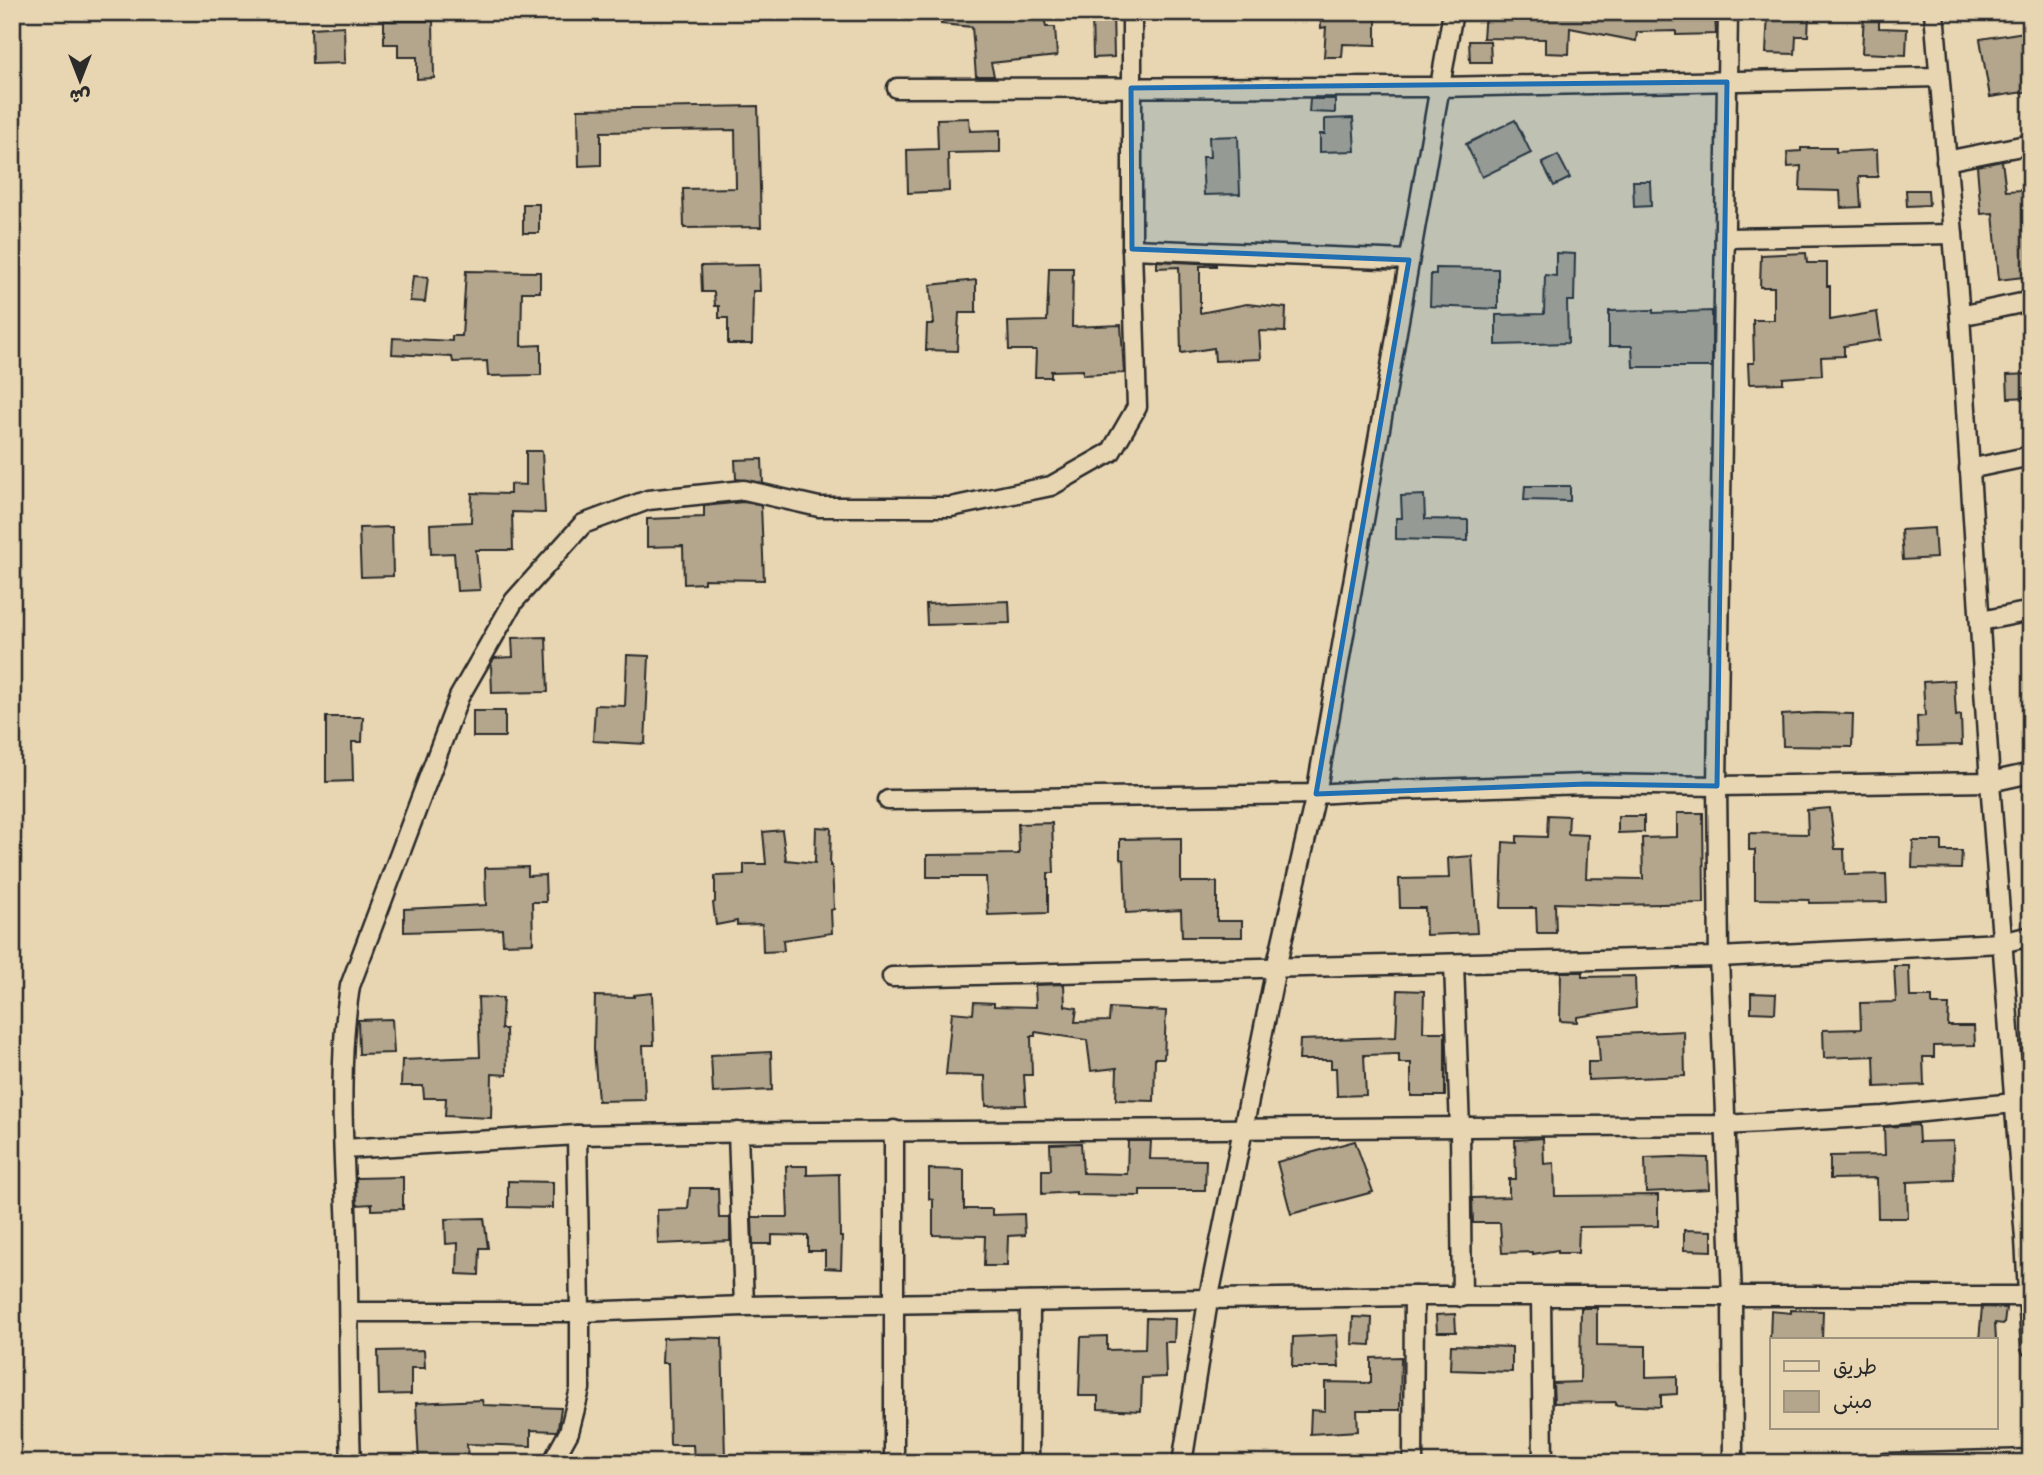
<svg xmlns="http://www.w3.org/2000/svg" width="2043" height="1475" font-family="'Patrick Hand','Playpen Sans Arabic',sans-serif">
<style>
.building{fill:#b3a68d;stroke:#2b2b2b;stroke-width:2}
.lines{fill:none;stroke-linecap:round;stroke-linejoin:round}
.minor-casing{stroke:#2b2b2b;stroke-width:23}
.minor{stroke:#e8d6b3;stroke-width:18}
.marked{fill:#1f6fb2;fill-opacity:0.2;stroke:#1f6fb2;stroke-width:5;stroke-linejoin:round}
</style>
<rect width="100%" height="100%" fill="#e8d6b3"/>
<filter id="ink" filterUnits="userSpaceOnUse"><feTurbulence type="fractalNoise" baseFrequency=".0143" numOctaves="2"/><feDisplacementMap in="SourceGraphic" scale="14" xChannelSelector="R" yChannelSelector="G"/><feConvolveMatrix kernelMatrix="1 2 1 2 8 2 1 2 1" color-interpolation-filters="sRGB"/></filter>
<g filter="url(#ink)">
<!-- building -->
<g class="building">
<polygon points="941,12 1043,12 1046,27 1055,27 1057,56 991,63 994,76 976,76 972,27 941,24"/>
<polygon points="1092,12 1113,12 1114,57 1093,58"/>
<polygon points="1320,12 1376,12 1376,45 1343,44 1342,57 1324,57 1326,27 1321,28"/>
<polygon points="1485,12 1715,12 1716,34 1676,35 1676,31 1637,32 1636,41 1570,28 1569,54 1545,53 1545,39 1483,38"/>
<polygon points="1768,12 1794,12 1794,15 1809,15 1808,36 1796,36 1795,54 1766,53"/>
<polygon points="1864,12 1879,12 1879,28 1907,29 1906,55 1862,53"/>
<polygon points="384,21 433,21 434,78 417,79 417,57 398,57 398,44 384,44"/>
<polygon points="344,26 345,63 312,64 311,28"/>
<polygon points="2031,31 2031,91 1990,97 1980,39"/>
<polygon points="1469,41 1490,41 1491,62 1470,62"/>
<polygon points="1310,99 1335,99 1335,113 1309,112"/>
<polygon points="758,106 761,227 684,228 683,189 736,188 735,130 601,132 601,165 579,166 578,109"/>
<polygon points="969,118 970,131 1000,130 1000,152 948,153 949,191 908,193 907,150 938,149 937,119"/>
<polygon points="1353,118 1355,151 1320,152 1320,134 1325,134 1325,119"/>
<polygon points="1515,120 1531,153 1482,177 1466,144"/>
<polygon points="1238,136 1240,194 1204,195 1202,157 1210,157 1209,137"/>
<polygon points="1801,148 1836,148 1836,152 1877,150 1878,177 1859,177 1861,207 1841,208 1840,191 1800,190 1801,166 1788,167 1787,152 1801,151"/>
<polygon points="1558,155 1570,178 1554,186 1542,163"/>
<polygon points="2002,161 2006,191 2023,190 2026,216 2031,215 2031,276 1999,280 1993,213 1981,214 1977,166"/>
<polygon points="1633,181 1650,181 1651,206 1634,207"/>
<polygon points="1906,190 1928,190 1929,205 1907,206"/>
<rect x="523" y="204" width="16" height="29"/>
<polygon points="1556,253 1575,254 1574,301 1567,301 1568,343 1496,345 1496,315 1544,314 1545,275 1556,276"/>
<polygon points="1806,253 1807,263 1827,263 1827,286 1830,286 1830,320 1877,312 1881,340 1844,346 1844,356 1821,357 1822,375 1783,378 1783,383 1749,384 1748,363 1754,363 1753,320 1774,320 1774,287 1760,287 1761,255"/>
<polygon points="1157,261 1216,264 1216,266 1200,266 1200,313 1247,304 1286,308 1285,332 1259,331 1261,359 1215,361 1214,348 1181,353 1179,267 1157,268"/>
<polygon points="759,265 760,291 753,291 752,344 728,344 728,318 719,318 719,306 715,306 714,292 702,292 701,266"/>
<polygon points="1049,268 1073,268 1072,327 1121,325 1124,373 1083,375 1083,370 1051,371 1051,377 1035,377 1036,350 1009,350 1008,322 1047,321"/>
<polygon points="1436,268 1498,269 1498,309 1430,306 1431,274 1436,274"/>
<polygon points="466,271 540,272 540,292 522,292 521,346 541,345 541,375 488,376 487,361 453,362 452,357 392,354 393,338 452,341 452,336 462,336"/>
<polygon points="413,276 428,277 425,302 410,301"/>
<polygon points="976,280 976,313 959,313 957,351 926,350 927,324 934,324 930,285"/>
<polygon points="1653,310 1653,313 1712,311 1712,367 1633,367 1632,346 1609,346 1609,311"/>
<polygon points="2031,374 2031,397 2008,398 2007,375"/>
<polygon points="526,451 542,451 545,513 512,512 513,550 476,550 480,590 457,591 454,553 431,554 430,524 471,522 472,493 510,494 510,484 526,485"/>
<polygon points="762,459 763,483 736,479 735,460"/>
<polygon points="1525,486 1570,486 1570,501 1524,500"/>
<polygon points="1424,495 1425,519 1468,520 1468,541 1396,539 1396,518 1402,518 1401,496"/>
<polygon points="743,502 761,505 764,580 704,579 704,583 684,584 683,546 647,547 647,519 704,517 704,506"/>
<polygon points="392,527 393,576 361,577 359,528"/>
<polygon points="1934,528 1936,558 1903,560 1901,530"/>
<polygon points="1009,601 1010,623 927,625 926,604"/>
<polygon points="546,637 548,692 492,693 491,664 494,658 513,657 512,638"/>
<polygon points="627,655 649,656 645,744 593,741 595,705 625,706"/>
<polygon points="1954,680 1956,716 1961,715 1962,745 1918,746 1917,717 1925,716 1923,682"/>
<rect x="473" y="711" width="32" height="26"/>
<polygon points="1816,713 1853,714 1852,747 1783,746 1782,715"/>
<polygon points="326,717 363,717 362,742 352,742 353,781 326,782"/>
<polygon points="1830,808 1835,849 1844,849 1845,875 1886,874 1887,902 1809,903 1809,900 1755,899 1755,850 1749,850 1749,833 1808,834 1807,810"/>
<polygon points="1677,813 1703,813 1704,903 1617,905 1555,903 1556,933 1537,933 1536,908 1501,908 1503,842 1517,843 1517,836 1547,837 1548,815 1569,816 1568,834 1588,835 1586,878 1643,879 1642,838 1677,837"/>
<polygon points="1618,816 1644,816 1644,832 1618,833"/>
<polygon points="1052,823 1054,873 1048,873 1048,913 988,915 986,877 927,877 927,855 1019,854 1018,824"/>
<polygon points="816,827 831,828 830,866 832,866 834,909 831,910 832,933 783,940 784,951 763,952 762,924 737,925 737,921 716,925 713,903 715,902 715,876 744,875 744,864 766,864 763,832 782,830 786,860 815,863"/>
<polygon points="1181,838 1181,882 1217,882 1217,921 1242,921 1242,937 1182,937 1181,910 1126,913 1124,860 1120,859 1120,839"/>
<polygon points="1913,841 1942,841 1942,851 1962,851 1961,869 1912,868"/>
<polygon points="1472,856 1477,933 1426,935 1425,908 1400,908 1399,879 1449,878 1448,858"/>
<polygon points="528,867 528,876 545,875 546,902 532,902 533,943 503,944 502,929 404,932 404,909 486,905 485,868"/>
<polygon points="1894,966 1909,966 1910,997 1932,997 1932,1005 1949,1005 1948,1026 1974,1026 1975,1045 1934,1046 1934,1057 1923,1057 1924,1085 1875,1087 1874,1056 1824,1058 1823,1030 1861,1029 1860,1003 1896,1002"/>
<polygon points="1561,972 1582,972 1582,977 1635,976 1636,1008 1577,1017 1577,1022 1560,1021"/>
<polygon points="1064,984 1065,1006 1077,1008 1075,1022 1109,1021 1110,1008 1166,1011 1164,1058 1155,1058 1154,1101 1116,1100 1117,1068 1091,1071 1087,1040 1035,1032 1035,1036 1031,1036 1032,1075 1024,1075 1026,1105 986,1106 985,1076 946,1075 952,1012 973,1014 974,1002 994,1003 994,1006 1036,1007 1035,985"/>
<polygon points="1398,990 1424,991 1423,1032 1445,1032 1445,1096 1411,1096 1411,1063 1399,1063 1399,1054 1364,1055 1366,1095 1337,1096 1336,1068 1331,1068 1331,1060 1299,1060 1300,1040 1396,1037"/>
<polygon points="652,993 654,1045 643,1045 645,1100 598,1101 594,1049 595,996 634,997 634,995"/>
<polygon points="1751,993 1776,994 1775,1013 1751,1012"/>
<polygon points="478,997 503,998 501,1029 506,1029 507,1075 492,1074 491,1118 445,1116 446,1098 424,1098 423,1086 401,1086 402,1060 480,1057"/>
<polygon points="392,1019 394,1053 359,1054 358,1020"/>
<polygon points="1684,1031 1685,1076 1588,1080 1588,1062 1600,1062 1598,1035"/>
<polygon points="771,1052 772,1090 713,1093 711,1055"/>
<polygon points="1918,1125 1919,1142 1953,1141 1954,1180 1907,1182 1908,1218 1878,1218 1877,1178 1830,1179 1830,1156 1885,1155 1884,1127"/>
<polygon points="1543,1138 1544,1164 1554,1163 1555,1196 1658,1195 1658,1226 1579,1227 1578,1253 1558,1253 1558,1250 1533,1254 1533,1252 1502,1253 1500,1223 1473,1223 1472,1198 1509,1197 1509,1179 1516,1179 1515,1140"/>
<polygon points="1128,1141 1151,1141 1150,1159 1206,1160 1205,1190 1140,1190 1140,1196 1076,1195 1076,1192 1042,1194 1042,1170 1051,1170 1050,1144 1081,1143 1083,1173 1127,1174"/>
<polygon points="1355,1141 1373,1192 1291,1214 1277,1162"/>
<polygon points="1674,1157 1708,1158 1709,1189 1646,1192 1645,1158"/>
<polygon points="786,1166 807,1166 807,1175 839,1174 840,1237 842,1237 841,1269 825,1268 825,1251 808,1251 808,1236 772,1235 772,1244 753,1244 752,1217 788,1217"/>
<polygon points="929,1169 964,1170 964,1209 992,1209 992,1215 1024,1214 1025,1235 1008,1236 1007,1266 984,1266 985,1236 933,1235 933,1200 929,1199"/>
<polygon points="403,1177 403,1209 372,1210 372,1204 357,1205 356,1178"/>
<polygon points="508,1181 553,1182 553,1208 508,1207"/>
<polygon points="690,1188 718,1188 719,1218 730,1218 730,1241 658,1244 657,1210 688,1209"/>
<polygon points="484,1218 488,1248 480,1248 479,1275 457,1274 458,1243 446,1244 445,1219"/>
<polygon points="1684,1230 1712,1231 1712,1251 1684,1250"/>
<polygon points="1982,1307 2006,1308 2004,1324 1995,1323 1996,1340 1979,1340"/>
<polygon points="1581,1308 1597,1308 1597,1345 1646,1346 1646,1377 1677,1376 1677,1394 1661,1395 1661,1407 1616,1405 1616,1402 1554,1403 1553,1383 1580,1382"/>
<polygon points="1791,1310 1823,1311 1822,1340 1770,1340 1771,1311 1791,1313"/>
<polygon points="1455,1314 1456,1332 1437,1332 1436,1315"/>
<polygon points="1353,1317 1372,1318 1371,1345 1352,1344"/>
<polygon points="1146,1318 1175,1319 1174,1342 1165,1342 1166,1377 1142,1378 1141,1411 1098,1409 1098,1396 1079,1396 1081,1337 1107,1336 1107,1350 1145,1349"/>
<polygon points="1337,1335 1339,1367 1292,1367 1293,1337"/>
<polygon points="686,1337 722,1338 725,1458 694,1459 693,1445 670,1445 668,1363 662,1363 663,1338"/>
<polygon points="1451,1345 1512,1347 1512,1372 1450,1370"/>
<polygon points="424,1350 425,1368 411,1368 411,1394 379,1395 378,1351"/>
<polygon points="1401,1357 1400,1410 1357,1410 1358,1431 1310,1434 1311,1410 1325,1411 1325,1382 1371,1383 1371,1358"/>
<polygon points="482,1400 483,1405 561,1408 558,1428 557,1431 531,1430 531,1446 467,1444 468,1461 419,1463 416,1403"/>
</g>
<g class="lines">
<!-- minor casing -->
<g class="minor-casing">
<g id="minor">
<polyline points="1728,12 1717,786 1719,957 1732,1297 1733,1463"/>
<polyline points="1934,12 1960,316 1990,782 2025,1239 2031,1347"/>
<polyline points="897,88 1439,87 1939,77"/>
<polyline points="1946,161 2031,144"/>
<polyline points="1725,238 1953,234"/>
<polyline points="1132,249 1409,260"/>
<polyline points="1960,316 2031,301"/>
<polyline points="1969,469 2031,456"/>
<polyline points="1981,621 2031,611"/>
<polyline points="888,800 1316,794 1364,791 1587,784 1717,786 1990,782 2031,773"/>
<polyline points="1454,964 1460,1129 1462,1297"/>
<polyline points="892,977 1719,957 2001,943 2031,936"/>
<polyline points="738,1132 744,1306"/>
<polyline points="344,1149 577,1135 689,1133 1724,1125 1883,1116 2014,1103 2031,1099"/>
<polyline points="1541,1298 1543,1463"/>
<polyline points="349,1312 580,1312 744,1306 1414,1296 2028,1296"/>
<path d="M351,1463c-3,-77 -2,-154 -4,-231 -3,-81 -10,-165 3,-246l109,-289 55,-96 69,-77 65,-24 96,-10 75,17h132l100,-21 60,-34 26,-45 -5,-158v-237"/>
<polyline points="552,1463 569,1432 580,1389 580,1312 577,1135"/>
<polyline points="894,1463 894,1130"/>
<polyline points="1029,1463 1030,1302"/>
<polyline points="1182,1463 1208,1301 1276,968 1316,794 1453,12"/>
<polyline points="1413,1463 1414,1296"/>
<polyline points="1885,1463 2031,1459"/>
</g>
</g>
<!-- minor -->
<use href="#minor" class="minor"/>
</g>
</g>
<!-- marked area -->
<path class="marked" d="M1727,82l-10,704 -130,-2 -271,10 93,-534 -277,-11 -1,-161z"/>
<!-- margin -->
<rect width="2043" height="1475" fill="none" stroke="#e8d6b3" stroke-width="42"/>
<rect x="21" y="21" width="2001" height="1433" fill="none" stroke="#2b2b2b" stroke-width="2.5" filter="url(#ink)"/>
<!-- legend -->
<rect x="1770" y="1338" width="228" height="91" fill="#e8d6b3" stroke="#9c927d" stroke-width="2"/>
<rect x="1784" y="1361" width="35" height="10" fill="#e8d6b3" stroke="#9c927d" stroke-width="2"/>
<text x="1833" y="1374" font-size="21" fill="#2b2b2b">طريق</text>
<rect x="1784" y="1391" width="35" height="21" fill="#b3a68d" stroke="#9c927d" stroke-width="2"/>
<text x="1833" y="1408" font-size="21" fill="#2b2b2b">مبنى</text>
<!-- north arrow -->
<g transform="translate(80 80) rotate(180)" stroke="#e8d6b3" stroke-width="5" paint-order="stroke">
<path d="M0-5L12 26L0 18L-12 26Z" fill="#2b2b2b"/>
<text y="-10" font-size="19" font-weight="bold" text-anchor="middle" fill="#2b2b2b">ش</text>
</g>
</svg>
